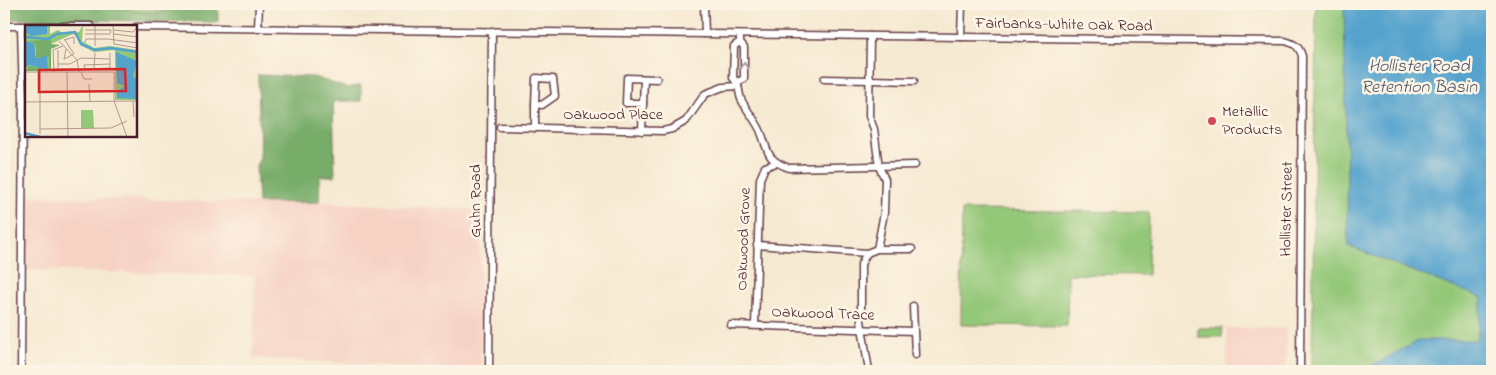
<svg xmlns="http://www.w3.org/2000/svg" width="1496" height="375" font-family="'Indie Flower',sans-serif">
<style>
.built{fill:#f6d2c5}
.green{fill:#94c879;stroke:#6f7452}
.forest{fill:#77ac69;stroke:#60664a}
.water{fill:#54a3cd;stroke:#4f617c}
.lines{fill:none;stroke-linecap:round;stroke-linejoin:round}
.minor-casing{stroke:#643d44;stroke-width:9}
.minor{stroke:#fff;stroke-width:6}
.oneway{stroke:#ae9aa0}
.poi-dot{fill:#d1495b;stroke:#fcf5e5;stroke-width:2}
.labels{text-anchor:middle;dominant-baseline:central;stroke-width:5;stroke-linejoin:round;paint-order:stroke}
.street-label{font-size:16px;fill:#4a1f2b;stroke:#fcf5e5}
.poi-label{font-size:16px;fill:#4a1f2b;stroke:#fcf5e5;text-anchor:start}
.water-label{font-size:18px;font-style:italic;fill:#4e546c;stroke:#fcf5e5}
.inset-river{fill:none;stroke:#54a3cd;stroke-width:2.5}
.inset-road{fill:none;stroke:#b1988f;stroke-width:1}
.view{fill:#d62828;fill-opacity:0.15;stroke:#d62828;stroke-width:2.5}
.inset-edge{fill:none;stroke:#4a1f2b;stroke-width:2.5}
</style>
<rect width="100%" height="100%" fill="#fcf5e5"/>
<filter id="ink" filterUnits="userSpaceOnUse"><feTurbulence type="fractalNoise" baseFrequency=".02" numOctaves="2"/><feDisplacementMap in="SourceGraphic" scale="10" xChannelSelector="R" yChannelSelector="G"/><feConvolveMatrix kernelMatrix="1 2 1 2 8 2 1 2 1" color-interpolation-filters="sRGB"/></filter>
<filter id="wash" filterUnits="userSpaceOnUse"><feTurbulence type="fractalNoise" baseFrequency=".0096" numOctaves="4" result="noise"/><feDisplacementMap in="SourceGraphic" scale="20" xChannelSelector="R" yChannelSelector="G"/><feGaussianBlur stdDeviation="1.12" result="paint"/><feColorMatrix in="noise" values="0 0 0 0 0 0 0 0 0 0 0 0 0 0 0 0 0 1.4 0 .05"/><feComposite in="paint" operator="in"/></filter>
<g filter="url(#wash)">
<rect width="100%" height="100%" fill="#f6e9d1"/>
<!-- built -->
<g class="built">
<polygon points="26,196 258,203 319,202 480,210 481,371 253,358 255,276 25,270"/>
<rect x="1227" y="328" width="59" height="43"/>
</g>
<!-- green -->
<g class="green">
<path d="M111,4h69c-25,12 -43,9 -69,0z"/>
<polygon points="1316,4 1492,4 1492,371 1312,371"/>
<polygon points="962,210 1149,212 1148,275 1068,274 1067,326 961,325"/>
<rect x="1198" y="328" width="24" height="9"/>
</g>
<!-- forest -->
<g class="forest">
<path d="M4,4h107c18,6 39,13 57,6 4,-2 7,-5 11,-6 10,-3 28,0 39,0v18l-214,-3z"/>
<polygon points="258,75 314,77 347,88 361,85 361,101 333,101 335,176 320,176 319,202 258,203 256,165 260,159"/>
</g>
<!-- water -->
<polygon class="water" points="1344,4 1492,4 1492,371 1362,371 1420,340 1477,340 1482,298 1348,246"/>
</g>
<g filter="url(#ink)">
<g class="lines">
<!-- minor casing -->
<g class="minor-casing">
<g id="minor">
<polyline points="704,4 705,34"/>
<polyline points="4,26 91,26"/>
<polyline points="21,26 23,100 21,371"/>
<path d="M136,27l1149,14c10,3 14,5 17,15l-2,315"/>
<polyline points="258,29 259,4"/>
<polyline points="870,36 869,116 874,129 879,167 885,179 884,213 877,249"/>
<polyline points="961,37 962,4"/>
<path d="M740,42l-6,4 -1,32c7,6 5,13 8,21 5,11 14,20 19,31 9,20 4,29 29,38l126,-3"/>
<polygon points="536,78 553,79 555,96 542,105 535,104"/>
<polyline points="824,79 914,81"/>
<polyline points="737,82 744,79 744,47 740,42 740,39"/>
<polyline points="643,103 626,103 627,78 657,79"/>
<polyline points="500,127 663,131 672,129 686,121 705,94 723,87 738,86"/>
<polyline points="535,128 535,104"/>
<polyline points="642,131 644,79"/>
<polyline points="757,245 867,253 877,249 912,249"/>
<polyline points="867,253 861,264 861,321 869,371"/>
<polyline points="913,306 915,355"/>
<polyline points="731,325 913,331"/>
<polyline points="755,325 760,179 765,167 776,163"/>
<polyline points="489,371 492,31"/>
</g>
</g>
<!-- minor -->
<use href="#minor" class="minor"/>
</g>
<!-- one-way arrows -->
<defs><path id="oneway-chevron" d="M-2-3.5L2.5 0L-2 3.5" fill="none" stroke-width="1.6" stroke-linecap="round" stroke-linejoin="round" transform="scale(1.25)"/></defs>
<use class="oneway" href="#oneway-chevron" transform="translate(744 66) rotate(-89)"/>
</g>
<!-- markers -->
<circle class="poi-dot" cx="1212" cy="121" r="5"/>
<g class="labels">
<!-- street labels -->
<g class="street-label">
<text transform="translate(1064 25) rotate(1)">Fairbanks-White Oak Road</text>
<text x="613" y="115">Oakwood Place</text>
<text transform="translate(476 201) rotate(-90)">Guhn Road</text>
<text transform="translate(1287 209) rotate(-89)">Hollister Street</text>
<text transform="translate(744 239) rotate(-88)">Oakwood Grove</text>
<text transform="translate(823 314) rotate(2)">Oakwood Trace</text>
</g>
<!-- poi labels -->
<g class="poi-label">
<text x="1222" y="112">Metallic<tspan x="1222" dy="18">Products</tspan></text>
</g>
<!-- water labels -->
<g class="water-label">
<text x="1419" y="67">Hollister Road<tspan x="1419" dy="21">Retention Basin</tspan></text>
</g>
</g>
<!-- overview -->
<g transform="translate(25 25)">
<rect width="112" height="112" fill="#f6e9d1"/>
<path d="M0,0h25v9l8,-4 6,4 15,-2 4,-7 -1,16 12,7 16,-2 27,4v50h-22v-50l-21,2 -14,-7 -2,-8 -5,-3 -22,10v-5l-16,2v15l14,1 1,12 -14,2 -1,-4 -10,1zM56,85h12l1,18h-13z" fill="#94c879"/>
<path d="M26,14v5l9,1 -9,4v22h-26l4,-5 20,4v-13h-13l-1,-14 -6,-2z" fill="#77ac69"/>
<path d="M1,0h21v9l-16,2 -6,-4zM0,16l9,2 2,15 11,-2 1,14 -19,-5 -4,2zM91,27l21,9 -4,15 4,4v19l-20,-1v-7l8,-5 -8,-3z" fill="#54a3cd"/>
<path class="inset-river" d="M0,12l23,2 9,-5 18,-2 6,12 14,6 15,-2 28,4M0,108l15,4"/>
<path class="inset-road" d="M88,0l1,19M60,5h26M89,5l19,2 5,-6M60,9h25l1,-4M89,9l24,3M39,15l10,-3v7M40,15l9,14 -10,5 2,-10M34,16l18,19 2,12M60,17l1,-3h22l30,4M89,19l24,4M70,21v-21M33,25v19M33,39h12l11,-6 29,1M59,40l1,4 25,-1v-15M59,40l26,-1M29,44h25M69,45l1,-17M0,47h89v29M15,47v62M29,47l-1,-22 10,-4M42,47l1,65M56,47l3,7h8M64,59l1,18M89,76l13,36M108,76l1,16M0,77l113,-1M15,104l71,-1 16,-7"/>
<path class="view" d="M100,44l1,22 -87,1v-22z"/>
<rect width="112" height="112" class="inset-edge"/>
</g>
<!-- margin -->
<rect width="1496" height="375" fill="none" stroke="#fcf5e5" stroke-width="20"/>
</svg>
